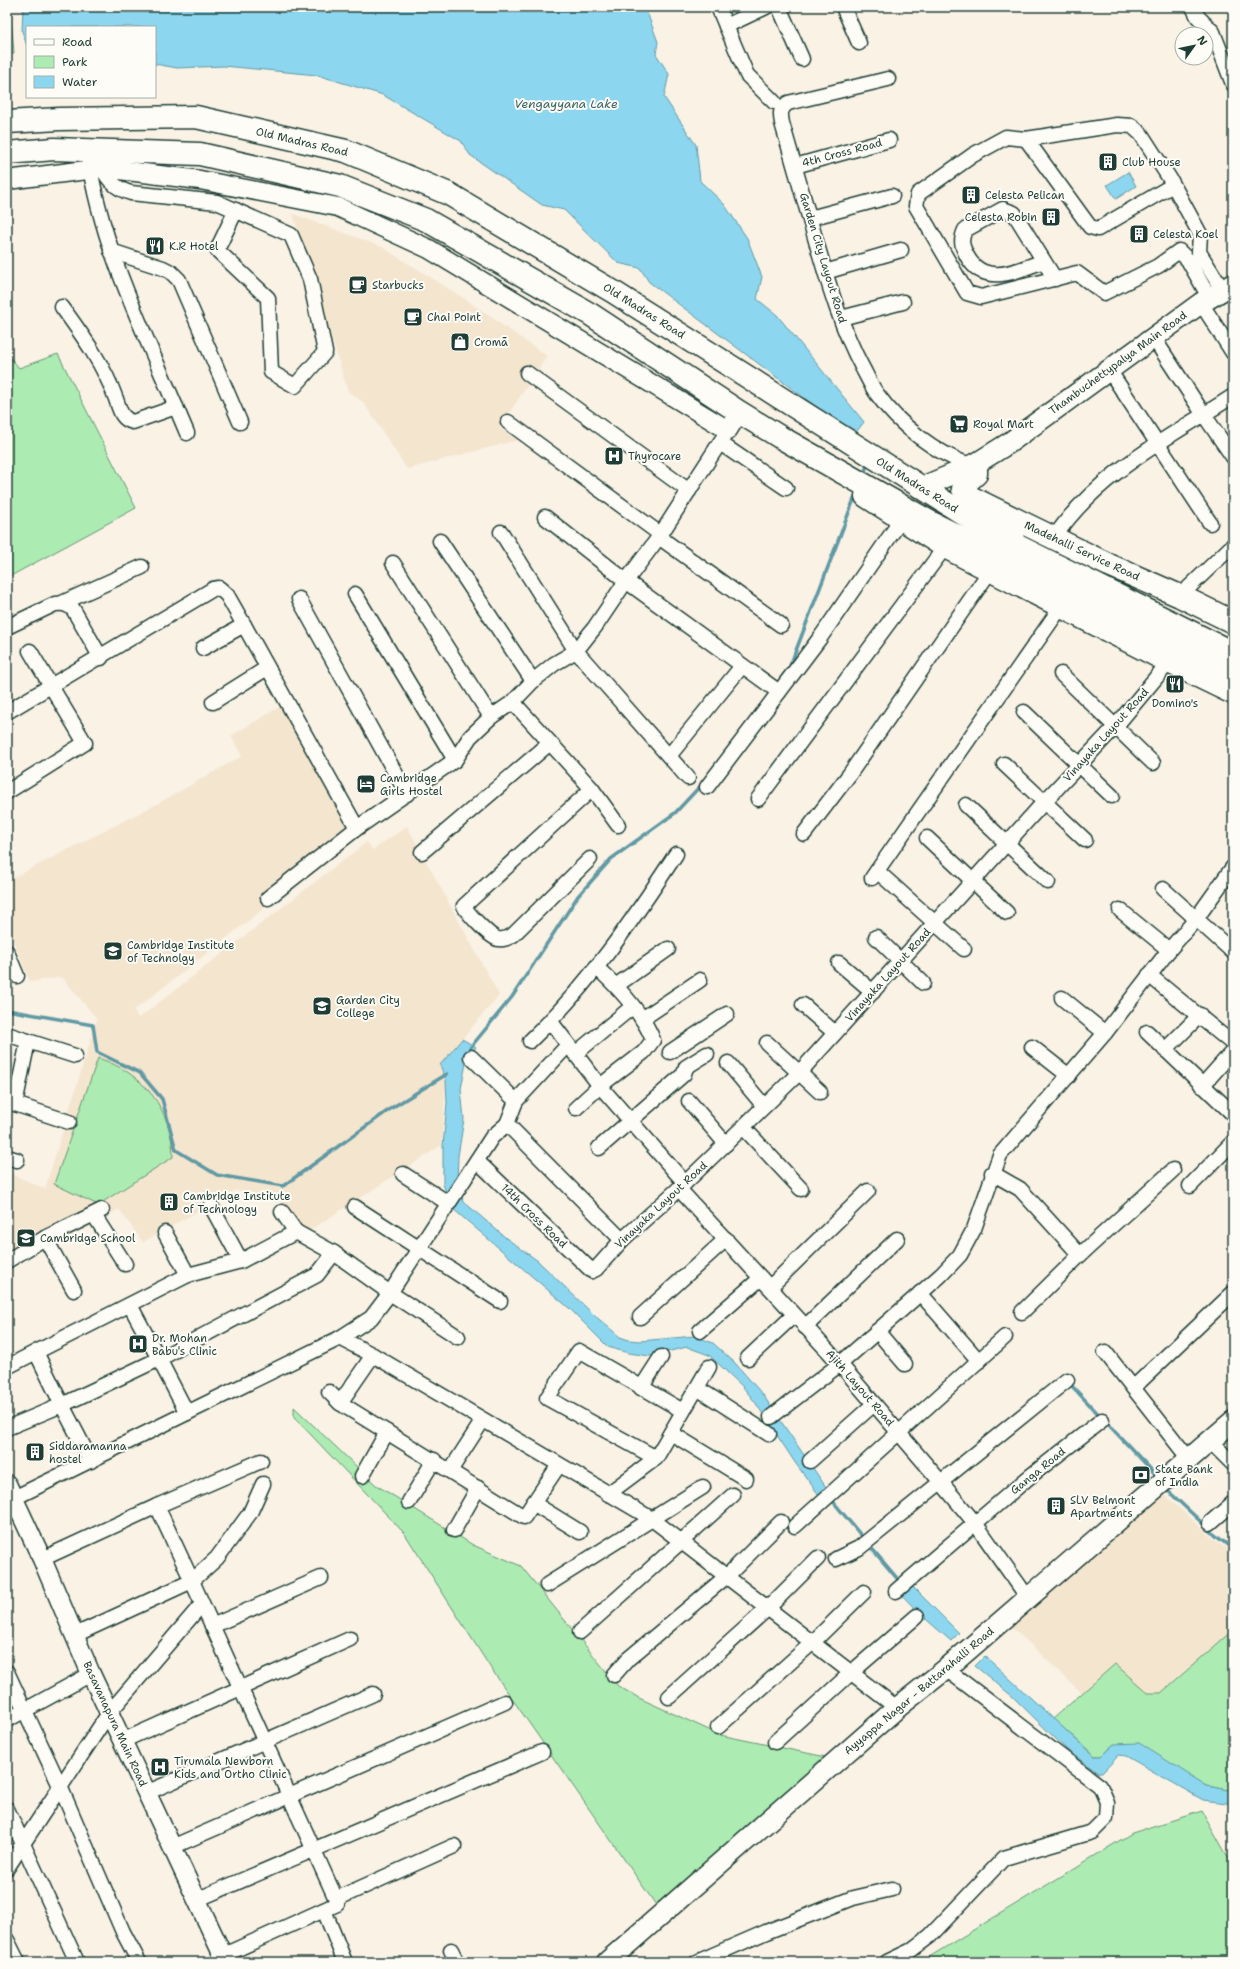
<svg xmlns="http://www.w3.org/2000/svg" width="1240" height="1969" font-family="'Shantell Sans',sans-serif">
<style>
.built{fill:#f4e5cf}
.green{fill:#acebb2;stroke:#669473}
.water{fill:#8dd6ef;stroke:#6199a4}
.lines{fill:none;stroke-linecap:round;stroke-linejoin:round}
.stream{stroke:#6199a4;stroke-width:3.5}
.minor-casing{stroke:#1f3d34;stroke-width:17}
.tertiary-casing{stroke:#1f3d34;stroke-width:21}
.secondary-casing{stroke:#1f3d34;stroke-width:23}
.primary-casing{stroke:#1f3d34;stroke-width:25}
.trunk-casing{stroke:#1f3d34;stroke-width:25}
.minor{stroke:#fdfcf7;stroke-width:14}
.tertiary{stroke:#fdfcf7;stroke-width:18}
.secondary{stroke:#fdfcf7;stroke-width:20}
.primary{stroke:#fdfcf7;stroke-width:22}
.trunk{stroke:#fdfcf7;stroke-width:22}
.labels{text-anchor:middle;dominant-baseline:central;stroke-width:4;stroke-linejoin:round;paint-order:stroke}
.street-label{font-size:11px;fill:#1f3d34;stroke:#fdfcf7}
.poi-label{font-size:11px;fill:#1f3d34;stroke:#fdfcf7;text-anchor:start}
.water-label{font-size:12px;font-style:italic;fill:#3a6363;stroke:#fdfcf7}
</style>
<rect width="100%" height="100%" fill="#f9f2e5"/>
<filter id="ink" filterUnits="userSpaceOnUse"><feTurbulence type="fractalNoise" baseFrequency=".025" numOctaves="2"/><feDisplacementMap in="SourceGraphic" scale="8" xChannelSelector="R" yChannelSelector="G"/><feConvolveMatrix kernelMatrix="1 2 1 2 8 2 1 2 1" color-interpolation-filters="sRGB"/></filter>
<g filter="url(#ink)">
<!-- built -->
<g class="built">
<polygon points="293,214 382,247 465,299 547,356 499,428 518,440 407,469 364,403 348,391"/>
<polygon points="283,705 360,833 133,1011 139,1018 367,842 373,850 407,826 499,995 440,1065 446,1080 442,1145 307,1232 291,1220 281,1199 236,1190 143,1242 119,1209 95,1223 84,1216 7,1260 7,1172 45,1189 97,1019 62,977 30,982 7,925 7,881 159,803 242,756 231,736"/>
<polygon points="1164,1494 1210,1536 1233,1554 1233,1631 1161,1693 1148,1693 1115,1664 1082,1693 1012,1627"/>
</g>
<!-- green -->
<g class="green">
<polygon points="7,7 10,7 14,53 7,55"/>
<polygon points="7,354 19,368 58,354 136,508 7,578"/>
<path d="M98,1058c46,15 74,51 75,99l-75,48 -44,-21z"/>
<polygon points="294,1407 376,1485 473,1545 521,1566 618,1686 639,1698 720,1735 826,1757 656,1905 490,1667 405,1534 294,1417"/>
<polygon points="1233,1630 1232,1791 1207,1786 1186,1774 1114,1744 1101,1756 1095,1756 1053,1719 1115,1664 1148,1693 1161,1693"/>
<polygon points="1202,1811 1233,1866 1233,1962 921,1962 1132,1833"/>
</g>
<!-- water -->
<g class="water">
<polygon points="23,7 645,7 658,42 656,54 669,74 664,97 696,145 700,181 724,204 747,238 762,277 757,299 777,315 864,422 854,435 649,282 640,268 618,263 564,210 542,205 470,155 461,141 383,95 317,75 224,66 177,68 155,64 155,27 27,27 27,46 22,31"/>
<polygon points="1128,172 1136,186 1116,199 1107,185"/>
<polygon points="462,1039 476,1047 467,1058 461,1089 464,1119 458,1156 457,1182 448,1197 443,1184 443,1146 447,1103 446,1080 440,1065"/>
<polygon points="460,1194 464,1202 506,1238 538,1261 594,1315 620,1337 629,1340 640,1341 695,1336 713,1343 735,1363 763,1395 830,1493 822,1499 796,1464 755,1402 743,1387 709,1355 687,1347 650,1356 628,1353 608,1347 569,1308 452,1208"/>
<polygon points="910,1584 959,1633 951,1641 920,1614 899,1592"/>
<polygon points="985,1656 1094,1756 1101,1756 1114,1744 1139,1743 1207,1786 1233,1791 1233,1804 1203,1800 1126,1756 1119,1755 1102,1773 1098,1773 1066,1749 1012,1696 975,1666"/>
</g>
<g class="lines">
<!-- stream -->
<g class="stream">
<polyline points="863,476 868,463"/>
<polyline points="776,685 790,666 856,494"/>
<polyline points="7,1010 93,1025 97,1052 140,1073 162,1099 176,1150 217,1175 283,1186 393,1107 447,1074"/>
<polyline points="470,1048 512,997 578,896 611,859 675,813 703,783"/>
<polyline points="1069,1383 1159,1478"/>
<polyline points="1165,1488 1216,1536 1233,1549"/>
<polyline points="831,1499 864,1539"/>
<polyline points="868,1544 901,1583"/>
</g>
<!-- minor casing -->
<g class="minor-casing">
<g id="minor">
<polyline points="718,7 747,75 774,102"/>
<polyline points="779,7 802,59"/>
<polyline points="843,7 859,43"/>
<polyline points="1193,7 1198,17 1213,32 1233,84"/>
<polyline points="726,26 766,7"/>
<path d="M888,79l-100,24c-8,6 -8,10 -6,20 12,42 24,83 36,125 12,41 24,81 44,119 5,9 9,19 15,27 22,31 58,59 95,72"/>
<polyline points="1026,139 1090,227 1098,229 1173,185"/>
<path d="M89,161c14,93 62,185 98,272"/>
<path d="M101,161c3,17 15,28 30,32l86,9 74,33 19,44 15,73 -30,34 -24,-14 -3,-74 -51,-48 19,-40"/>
<polyline points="795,166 889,140"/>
<polyline points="810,218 892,196"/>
<polyline points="111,251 163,268 171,272 179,280 240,422"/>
<path d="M1044,261c-26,9 -60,27 -77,-5 -5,-10 -7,-15 -2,-26l38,-21 11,4 41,66"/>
<polyline points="825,272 901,250"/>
<polyline points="1209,297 1188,260 1179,251 1158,266 1104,293 1077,273 981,297 967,293 916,206 918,194 973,155 1006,137 1026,139 1117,125 1132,126 1141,134 1170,179 1200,234 1199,252 1222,289"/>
<polyline points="1201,303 1233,353"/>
<path d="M62,307c21,29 42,58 54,92 4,11 5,20 17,23l43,-15"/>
<polyline points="841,318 903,302"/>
<polyline points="1153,337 1204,415 1233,457"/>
<polyline points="1109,370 1210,523"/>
<polyline points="527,373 689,491"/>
<polyline points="508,422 660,534"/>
<polyline points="720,443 786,488"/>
<polyline points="545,517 626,581 779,692"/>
<polyline points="501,532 576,651 688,778"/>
<polyline points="659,537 781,625"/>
<path d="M1054,538c42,-64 116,-101 179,-142"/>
<polyline points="440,541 533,681"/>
<polyline points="393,563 491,717"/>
<polyline points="355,594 455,760"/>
<polyline points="1180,596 1233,545"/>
<polyline points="299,599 407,794"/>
<polyline points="62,603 142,567"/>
<path d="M7,627l48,-23c8,-1 12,0 18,5l28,49"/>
<polyline points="203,648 244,625"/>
<polyline points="1061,674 1153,763"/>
<polyline points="213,702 267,668"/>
<polyline points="513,702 592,789 618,825"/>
<polyline points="7,712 213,589 219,588 227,595 244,625 357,828"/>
<polyline points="1024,712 1112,796"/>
<polyline points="669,756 742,666"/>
<polyline points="1004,764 1085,840"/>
<polyline points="707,787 820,638 901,520"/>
<polyline points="7,792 85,743 30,651"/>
<polyline points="758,799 945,547"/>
<polyline points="966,805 1048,882"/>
<polyline points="804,834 849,775 990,571"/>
<polyline points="927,838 1007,913"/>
<polyline points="422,852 550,743"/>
<path d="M590,859l-77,76c-5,3 -10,5 -15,4 -8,-2 -31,-26 -34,-33l128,-117"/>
<polyline points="877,871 964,949"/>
<polyline points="872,878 1061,607"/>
<polyline points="1163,889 1233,952"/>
<polyline points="268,898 357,828 455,760 470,737 491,717 513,702 533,681 554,664 576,651 595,627 626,581 659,537 728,430"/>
<polyline points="1120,910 1169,950"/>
<polyline points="876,937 923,983"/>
<polyline points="7,952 17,976"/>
<polyline points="839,963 873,992"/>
<polyline points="1149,975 1233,1044"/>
<polyline points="617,985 668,949"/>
<polyline points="1062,998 1105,1033"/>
<polyline points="803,1005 835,1033"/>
<polyline points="642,1019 700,980"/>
<polyline points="551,1022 600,1086 685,1183"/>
<polyline points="1147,1032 1233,1114"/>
<polyline points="7,1034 28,1041"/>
<path d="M530,1041c57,-54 103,-121 146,-187"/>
<polyline points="767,1043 820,1092"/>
<polyline points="1032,1047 1069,1076"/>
<polyline points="1165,1050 1200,1015"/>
<polyline points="670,1052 727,1014"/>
<polyline points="575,1054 632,1007"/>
<polyline points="471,1057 516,1101 507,1124 622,1240"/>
<polyline points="728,1063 764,1106"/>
<polyline points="1202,1086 1233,1051"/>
<polyline points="7,1101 15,1104 28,1041 75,1056"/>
<polyline points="516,1101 568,1045"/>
<polyline points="689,1101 726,1144"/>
<polyline points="15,1104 69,1122"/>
<path d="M576,1108l24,-22 44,-34 9,-12c-10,-26 -36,-54 -57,-73"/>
<polyline points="743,1127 801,1189"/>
<polyline points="599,1148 684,1074 686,1067 707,1054"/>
<polyline points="7,1157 17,1160"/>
<polyline points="477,1161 592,1271 596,1269 622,1240 685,1183 799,1073 1045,801 1115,727 1169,662"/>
<polyline points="992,1173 1020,1189 1080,1255 1173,1170"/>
<polyline points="403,1174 448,1203"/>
<polyline points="1190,1186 1233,1142"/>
<polyline points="679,1189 840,1364 940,1481 975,1523 1028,1598"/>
<polyline points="211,1206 241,1261"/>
<polyline points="355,1207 500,1301"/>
<polyline points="282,1212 296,1232"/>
<polyline points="94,1215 125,1264"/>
<polyline points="165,1233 188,1275"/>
<polyline points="45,1238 74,1290"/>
<polyline points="7,1261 45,1238 102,1210"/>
<polyline points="770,1287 868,1191"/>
<polyline points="920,1293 979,1361"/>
<polyline points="130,1305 159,1359 317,1275 334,1253"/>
<polyline points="1022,1312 1080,1255"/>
<polyline points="640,1317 726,1239"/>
<polyline points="805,1327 897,1239"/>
<polyline points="700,1331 761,1278"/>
<polyline points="877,1331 905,1364"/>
<polyline points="458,1337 390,1293 371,1318 340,1338 373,1355 652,1519 897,1708"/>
<polyline points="340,1338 187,1413 159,1359 62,1405 36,1352 188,1275 241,1261 296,1232 334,1253 390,1293 492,1137 507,1124"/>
<polyline points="1105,1352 1189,1459"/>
<polyline points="748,1358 794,1315"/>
<polyline points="7,1367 36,1352"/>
<polyline points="641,1388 661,1357"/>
<polyline points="697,1388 769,1434"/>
<polyline points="1133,1388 1233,1293"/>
<polyline points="329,1392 340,1403 524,1517 559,1465"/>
<polyline points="340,1403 373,1355"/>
<polyline points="771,1417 840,1364 941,1275 960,1255 974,1229 1000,1155 1105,1033 1169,950 1196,919 1233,867"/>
<polyline points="7,1428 62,1405 91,1461"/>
<polyline points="671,1433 746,1479"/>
<polyline points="1210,1441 1233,1464"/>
<polyline points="656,1458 547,1398 579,1351 683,1411"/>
<polyline points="810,1461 874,1404"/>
<polyline points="450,1471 483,1420"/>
<polyline points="362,1476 387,1432"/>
<polyline points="263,1484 250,1513 217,1558 192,1581 336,1899"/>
<polyline points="608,1494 656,1458 709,1367"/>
<polyline points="14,1498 187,1413"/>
<polyline points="409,1502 434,1460"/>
<polyline points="533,1503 580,1532"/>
<polyline points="157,1506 261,1461"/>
<polyline points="1210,1523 1233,1503"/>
<polyline points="795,1526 1005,1337"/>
<polyline points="454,1530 478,1488"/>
<polyline points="42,1559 157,1506 192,1581 75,1635"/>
<polyline points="836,1559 859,1548 1067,1380"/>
<polyline points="547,1585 703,1487"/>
<polyline points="896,1591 1028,1478 1102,1420"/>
<polyline points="212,1626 321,1578"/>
<polyline points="580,1632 733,1495"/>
<polyline points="7,1672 60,1786 123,1932 139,1962"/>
<polyline points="614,1675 628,1659 727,1576 781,1522"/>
<polyline points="669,1697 767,1609 818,1558"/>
<polyline points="7,1720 91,1674"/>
<polyline points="718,1727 812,1643 864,1592"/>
<polyline points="122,1741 350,1639"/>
<polyline points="775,1742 852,1672 917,1616"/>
<polyline points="146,1793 373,1694"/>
<polyline points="7,1809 77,1962"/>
<polyline points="172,1847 505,1702"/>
<polyline points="7,1868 109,1713 202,1604"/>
<polyline points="196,1900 542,1752"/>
<polyline points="324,1910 345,1962"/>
<polyline points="7,1940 18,1962"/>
<polyline points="451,1950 457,1962"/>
<polyline points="224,1955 337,1904 336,1899 454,1846"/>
<polyline points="697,1962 766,1932 853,1898 892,1889"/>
<polyline points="887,1962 910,1951 930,1936 1004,1858 1092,1832 1106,1818 1107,1802 1100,1786 946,1669"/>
</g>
</g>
<!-- tertiary casing -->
<g class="tertiary-casing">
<g id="tertiary">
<polyline points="7,180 103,168 200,180 338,207 429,249 728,430 739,412"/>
<polyline points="7,1484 42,1559 91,1674 226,1962"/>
</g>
</g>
<!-- secondary casing -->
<g class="secondary-casing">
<g id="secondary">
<polyline points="920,488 972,466 1009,443 1201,303 1233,284"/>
<polyline points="607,1962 897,1708 946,1669 1233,1421"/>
</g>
</g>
<!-- primary casing -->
<g class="primary-casing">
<g id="primary">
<polyline points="972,466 976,470 976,474 967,482 963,489 966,494 970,497 1109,565 1180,596 1233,622"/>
<polyline points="866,496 945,547 1169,662 1233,693"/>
</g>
</g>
<!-- trunk casing -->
<g class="trunk-casing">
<g id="trunk">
<polyline points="7,122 59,119 196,117 346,151 449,194 612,291 981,525 1014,544 1233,653"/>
<polyline points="7,153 54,149 200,154 340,186 426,220 590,314 739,412 780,437 930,522 1233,674"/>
<polyline points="1007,516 1014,544"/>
</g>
</g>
<!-- minor -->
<use href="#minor" class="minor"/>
<!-- tertiary -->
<use href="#tertiary" class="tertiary"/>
<!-- secondary -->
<use href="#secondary" class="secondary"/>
<!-- primary -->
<use href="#primary" class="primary"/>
<!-- trunk -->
<use href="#trunk" class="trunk"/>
</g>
</g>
<!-- icons -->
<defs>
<g id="building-square" transform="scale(1)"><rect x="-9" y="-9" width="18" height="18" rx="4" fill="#1f3d34" stroke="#fdfcf7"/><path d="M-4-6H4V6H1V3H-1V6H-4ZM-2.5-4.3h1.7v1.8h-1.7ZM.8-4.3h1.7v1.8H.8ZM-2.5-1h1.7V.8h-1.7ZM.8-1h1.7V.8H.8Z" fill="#fff"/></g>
<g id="restaurant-square" transform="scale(1)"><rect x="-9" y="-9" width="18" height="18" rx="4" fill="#1f3d34" stroke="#fdfcf7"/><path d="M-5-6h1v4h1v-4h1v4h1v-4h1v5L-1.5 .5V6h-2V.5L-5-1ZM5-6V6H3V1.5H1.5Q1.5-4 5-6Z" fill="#fff"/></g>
<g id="cafe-square" transform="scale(1)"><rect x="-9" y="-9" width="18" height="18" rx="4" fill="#1f3d34" stroke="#fdfcf7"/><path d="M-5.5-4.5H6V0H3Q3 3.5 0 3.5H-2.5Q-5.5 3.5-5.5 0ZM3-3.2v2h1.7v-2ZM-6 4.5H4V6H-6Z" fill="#fff"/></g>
<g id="shop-square" transform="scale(1)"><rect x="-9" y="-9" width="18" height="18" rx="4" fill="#1f3d34" stroke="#fdfcf7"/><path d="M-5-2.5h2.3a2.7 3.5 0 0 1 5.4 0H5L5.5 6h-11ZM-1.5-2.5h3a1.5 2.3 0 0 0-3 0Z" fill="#fff"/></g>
<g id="supermarket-square" transform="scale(1)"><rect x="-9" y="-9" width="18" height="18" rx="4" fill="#1f3d34" stroke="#fdfcf7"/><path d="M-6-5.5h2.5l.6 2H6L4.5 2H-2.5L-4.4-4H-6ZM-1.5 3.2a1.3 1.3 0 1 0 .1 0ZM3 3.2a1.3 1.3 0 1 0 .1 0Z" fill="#fff"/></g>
<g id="hospital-square" transform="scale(1)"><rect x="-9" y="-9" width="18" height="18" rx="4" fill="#1f3d34" stroke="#fdfcf7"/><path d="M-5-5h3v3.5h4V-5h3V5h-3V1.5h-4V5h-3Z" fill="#fff"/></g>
<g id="hotel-square" transform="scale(1)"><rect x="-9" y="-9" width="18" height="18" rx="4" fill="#1f3d34" stroke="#fdfcf7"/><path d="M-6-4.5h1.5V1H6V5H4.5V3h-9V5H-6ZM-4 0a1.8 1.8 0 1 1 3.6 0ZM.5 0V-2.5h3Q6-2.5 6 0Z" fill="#fff"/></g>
<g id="university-square" transform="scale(1)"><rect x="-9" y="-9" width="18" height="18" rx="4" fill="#1f3d34" stroke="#fdfcf7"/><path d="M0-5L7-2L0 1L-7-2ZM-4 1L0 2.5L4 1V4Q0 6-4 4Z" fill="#fff"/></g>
<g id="school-square" transform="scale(1)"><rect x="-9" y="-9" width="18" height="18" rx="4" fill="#1f3d34" stroke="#fdfcf7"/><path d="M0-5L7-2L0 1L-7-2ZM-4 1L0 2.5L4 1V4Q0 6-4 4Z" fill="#fff"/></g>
<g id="bank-square" transform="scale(1)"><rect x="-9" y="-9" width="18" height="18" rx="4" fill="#1f3d34" stroke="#fdfcf7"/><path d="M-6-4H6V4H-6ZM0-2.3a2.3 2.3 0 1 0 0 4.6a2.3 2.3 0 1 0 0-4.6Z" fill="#fff"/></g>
</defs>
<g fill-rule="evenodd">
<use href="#building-square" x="1108" y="162"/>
<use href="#building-square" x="971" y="195"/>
<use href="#building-square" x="1051" y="217"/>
<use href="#building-square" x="1139" y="234"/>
<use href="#restaurant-square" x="155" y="246"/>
<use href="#cafe-square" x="358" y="285"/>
<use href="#cafe-square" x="413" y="317"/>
<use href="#shop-square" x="460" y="342"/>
<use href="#supermarket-square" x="959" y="424"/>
<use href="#hospital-square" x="614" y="456"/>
<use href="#restaurant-square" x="1175" y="684"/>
<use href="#hotel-square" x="366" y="784"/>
<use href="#university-square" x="113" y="951"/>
<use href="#university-square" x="322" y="1006"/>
<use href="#building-square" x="169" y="1202"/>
<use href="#school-square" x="26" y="1238"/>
<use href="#hospital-square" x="138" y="1344"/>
<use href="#building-square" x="35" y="1452"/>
<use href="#bank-square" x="1141" y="1475"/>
<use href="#building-square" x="1056" y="1506"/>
<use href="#hospital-square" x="160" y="1767"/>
</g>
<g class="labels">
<!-- street labels -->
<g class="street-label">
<text transform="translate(302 142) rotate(13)">Old Madras Road</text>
<text transform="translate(842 153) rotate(-15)">4th Cross Road</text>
<text transform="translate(823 258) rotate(73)">Garden City Layout Road</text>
<text transform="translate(644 311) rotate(32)">Old Madras Road</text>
<text transform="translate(1118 363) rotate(-36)">Thambuchettypalya Main Road</text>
<text transform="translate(917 485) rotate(32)">Old Madras Road</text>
<text transform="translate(1082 551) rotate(25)">Madehalli Service Road</text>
<text transform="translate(1106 735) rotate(-48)">Vinayaka Layout Road</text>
<text transform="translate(888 975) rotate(-48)">Vinayaka Layout Road</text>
<text transform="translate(661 1205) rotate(-43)">Vinayaka Layout Road</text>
<text transform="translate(534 1216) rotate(44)">14th Cross Road</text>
<text transform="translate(860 1388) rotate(49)">Ajith Layout Road</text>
<text transform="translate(1038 1471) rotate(-39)">Ganga Road</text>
<text transform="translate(919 1691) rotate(-40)">Ayyappa Nagar - Battarahalli Road</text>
<text transform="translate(115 1724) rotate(65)">Basavanapura Main Road</text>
</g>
<!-- poi labels -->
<g class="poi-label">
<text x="1122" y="162">Club House</text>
<text x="985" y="195">Celesta Pelican</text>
<text x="1037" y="217" text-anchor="end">Celesta Robin</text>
<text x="1153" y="234">Celesta Koel</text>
<text x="169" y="246">K.R Hotel</text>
<text x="372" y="285">Starbucks</text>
<text x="427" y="317">Chai Point</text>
<text x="474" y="342">Cromā</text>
<text x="973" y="424">Royal Mart</text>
<text x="628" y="456">Thyrocare</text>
<text x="1175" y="703" text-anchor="middle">Domino's</text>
<text x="380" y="778">Cambridge<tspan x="380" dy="13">Girls Hostel</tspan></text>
<text x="127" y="945">Cambridge Institute<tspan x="127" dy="13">of Technolgy</tspan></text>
<text x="336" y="1000">Garden City<tspan x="336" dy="13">College</tspan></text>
<text x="183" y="1196">Cambridge Institute<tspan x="183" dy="13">of Technology</tspan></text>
<text x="40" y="1238">Cambridge School</text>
<text x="152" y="1338">Dr. Mohan<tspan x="152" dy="13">Babu's Clinic</tspan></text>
<text x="49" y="1446">Siddaramanna<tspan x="49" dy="13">hostel</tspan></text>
<text x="1155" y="1469">State Bank<tspan x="1155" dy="13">of India</tspan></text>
<text x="1070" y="1500">SLV Belmont<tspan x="1070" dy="13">Apartments</tspan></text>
<text x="174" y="1761">Tirumala Newborn<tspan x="174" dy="13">Kids and Ortho Clinic</tspan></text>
</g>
<!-- water labels -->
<g class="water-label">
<text x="566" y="104">Vengayyana Lake</text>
</g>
</g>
<!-- margin -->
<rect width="1240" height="1969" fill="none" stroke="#fdfcf7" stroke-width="24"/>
<rect x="12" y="12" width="1216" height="1945" fill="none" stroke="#1f3d34" stroke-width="1.5" filter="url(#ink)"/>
<!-- legend -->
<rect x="26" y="26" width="130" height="72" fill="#fdfcf7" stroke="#a4b0a9"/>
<rect x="34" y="39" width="20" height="6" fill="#fdfcf7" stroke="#a4b0a9"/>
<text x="62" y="46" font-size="12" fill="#1f3d34">Road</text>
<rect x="34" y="56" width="20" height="12" fill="#acebb2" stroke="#a4b0a9"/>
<text x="62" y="66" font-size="12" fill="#1f3d34">Park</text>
<rect x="34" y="76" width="20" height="12" fill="#8dd6ef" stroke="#a4b0a9"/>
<text x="62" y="86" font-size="12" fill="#1f3d34">Water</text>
<!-- north arrow -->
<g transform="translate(1194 46) rotate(57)"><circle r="19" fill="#fdfcf7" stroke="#a4b0a9"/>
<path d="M0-3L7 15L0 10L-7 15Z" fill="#1f3d34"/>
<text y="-6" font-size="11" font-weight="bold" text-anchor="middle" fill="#1f3d34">N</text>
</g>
</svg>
